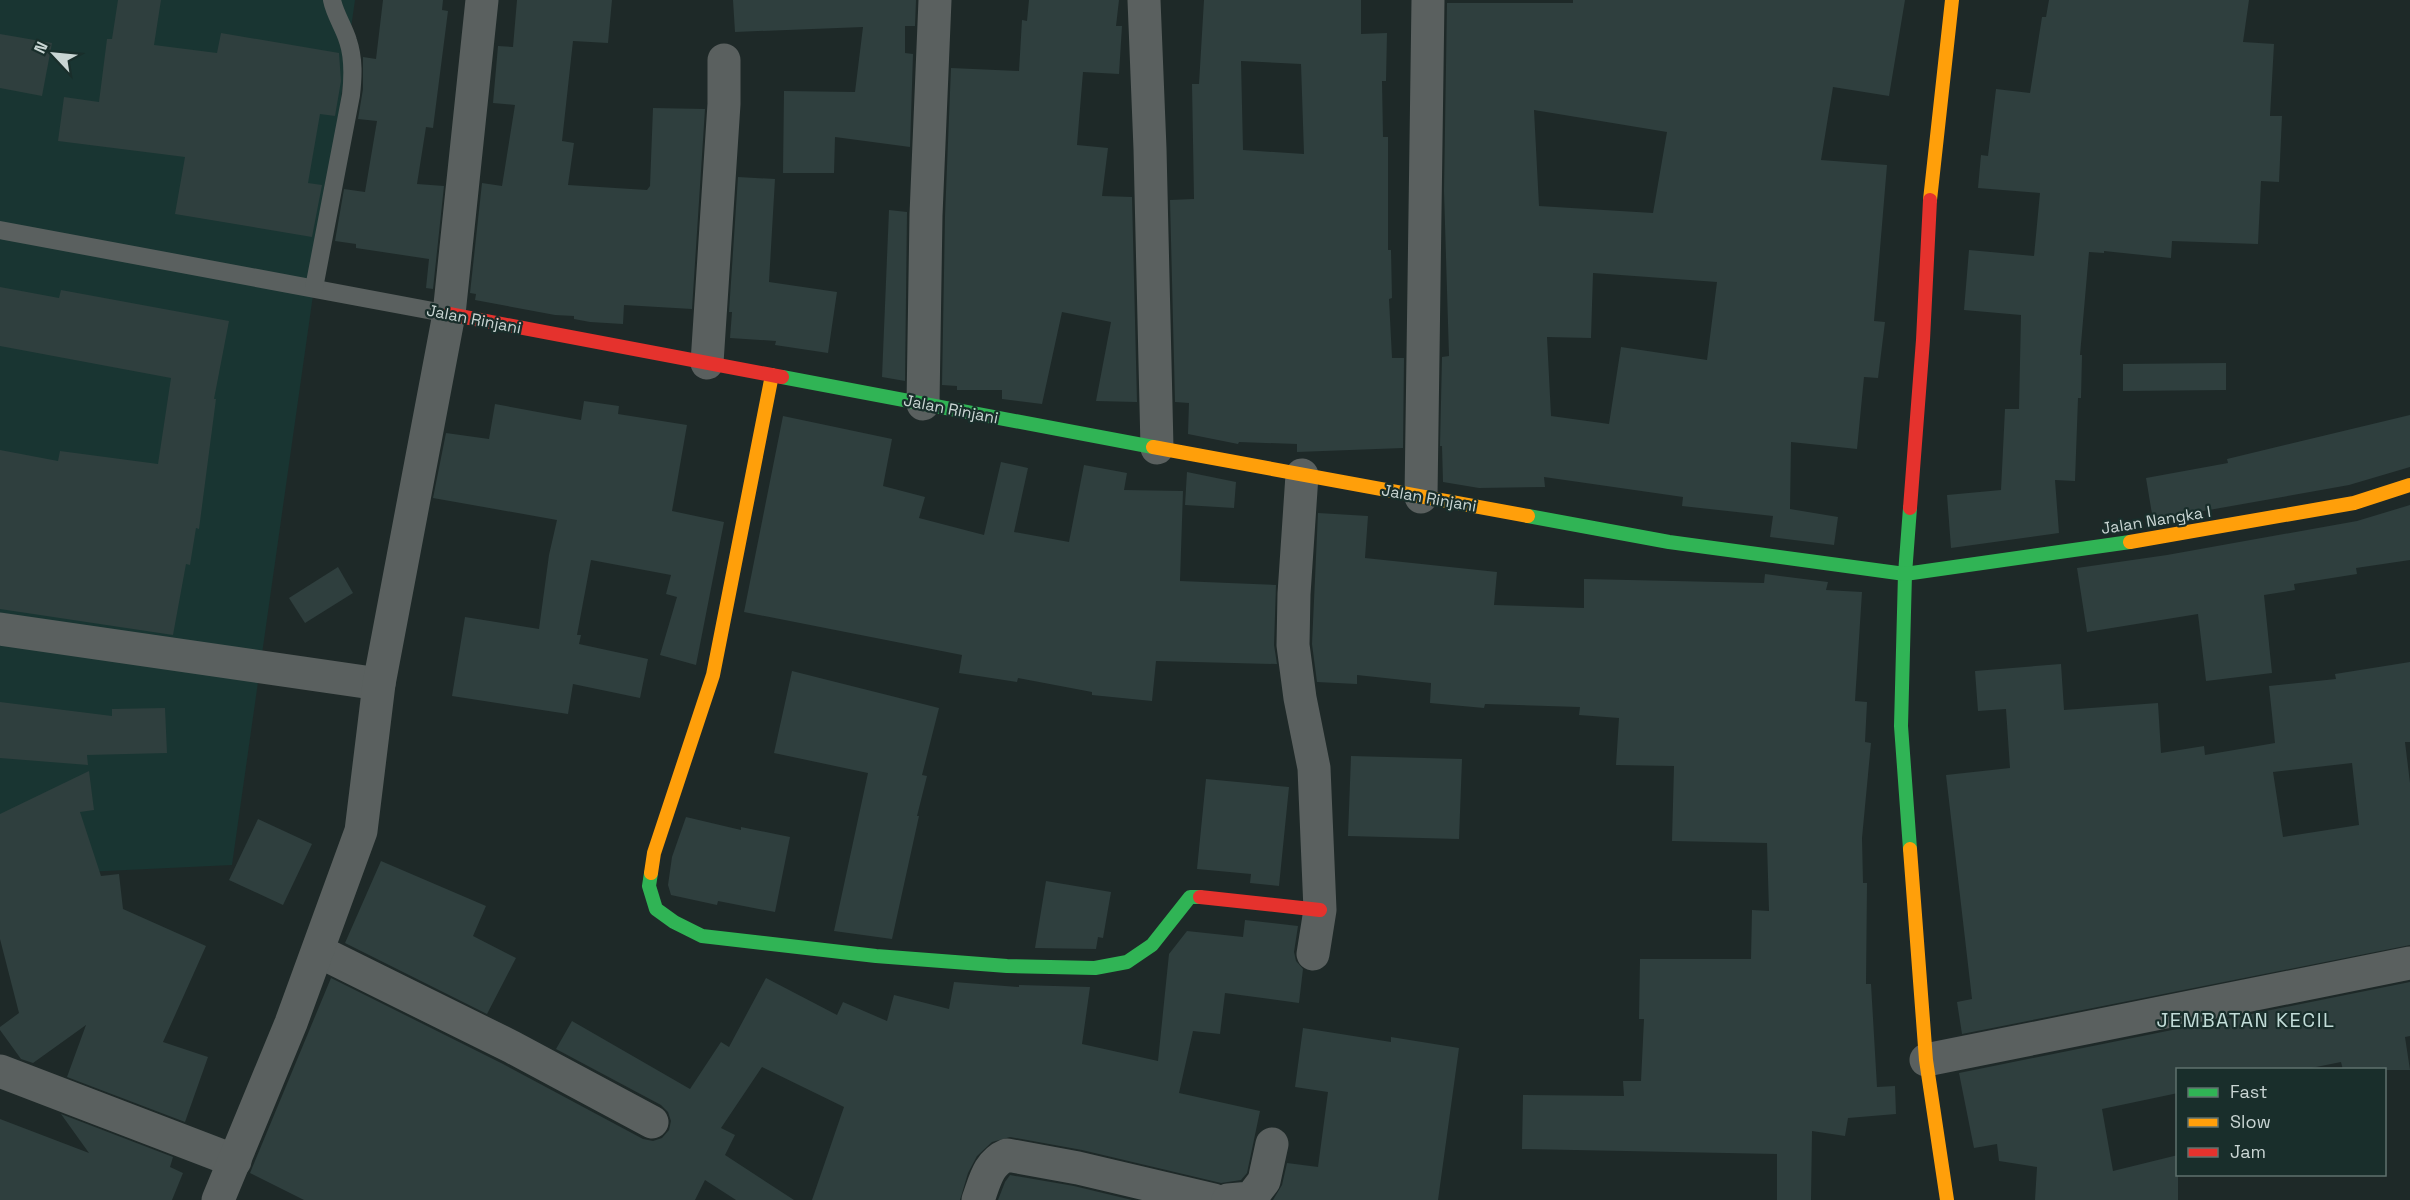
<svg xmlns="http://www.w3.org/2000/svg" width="2410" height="1200" font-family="'Space Grotesk',sans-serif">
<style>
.built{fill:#193532}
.building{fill:#2f3f3e;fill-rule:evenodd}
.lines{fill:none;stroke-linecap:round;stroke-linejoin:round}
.lane{stroke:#5a605f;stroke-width:18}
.street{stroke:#5a605f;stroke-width:33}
.fast{stroke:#30b455;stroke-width:14}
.slow{stroke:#ff9f0a;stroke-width:14}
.jam{stroke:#e5322d;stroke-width:14}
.labels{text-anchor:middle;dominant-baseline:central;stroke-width:4.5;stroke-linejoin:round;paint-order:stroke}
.street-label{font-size:16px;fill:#c9d5d3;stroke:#192e2b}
.quarter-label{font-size:20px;letter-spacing:1.5px;fill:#c3ddd9;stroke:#192e2b}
</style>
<rect width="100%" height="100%" fill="#1e2928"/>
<!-- built -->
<polygon class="built" points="0,0 355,0 232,865 0,876"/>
<!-- building -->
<g class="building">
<polygon points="118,0 161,0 154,45 217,53 221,33 339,53 341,81 335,116 320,114 308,183 322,185 312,237 175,214 185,157 58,141 64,97 99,102 107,39 112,39"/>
<polygon points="383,0 443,0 442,10 448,11 433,128 426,127 417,184 444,186 433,289 426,288 429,259 356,248 356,244 335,241 344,189 365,192 377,121 358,119 363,89 363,57 376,59"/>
<polygon points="517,0 612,0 608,43 573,41 562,141 574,143 568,185 647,190 650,186 653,108 705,109 692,309 624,305 623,324 590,322 574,319 574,316 555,315 475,300 476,294 470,293 482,183 502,186 515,105 493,103 498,46 513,47"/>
<polygon points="733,0 916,0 915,26 905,26 905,53 913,54 910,147 835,137 834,173 783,173 784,91 855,92 863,27 735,32"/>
<polygon points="1029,0 1119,0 1116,26 1122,26 1119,74 1083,72 1077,145 1108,148 1102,196 1132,197 1137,402 1096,401 1111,322 1062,312 1042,404 1002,399 1002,390 957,390 957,386 942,385 945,216 951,68 1019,71 1022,20 1027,21"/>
<path d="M1204,0h157v34l26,-1 -1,48h-4l1,56h5v113h3l1,48 -3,1 3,59h12l-1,90 -106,4v-8l-58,-2 -1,2 -50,-10 1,-31 -14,-1 -5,-202 24,-1 -2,-115h7zM1241,61l60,3 3,90 -61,-4z"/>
<path d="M1573,0h332l-16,96 -56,-9 -12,73 66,5 -13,156 11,1 -7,56 -14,-1 -7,72 -66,-7 -1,67 48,8 -4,28 -64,-8 3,-21 -91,-10 1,-9 -139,-20 1,10 -66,1 -36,-6 -1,-36h-2l2,-89 7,-1 -5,-165 3,-188h126zM1534,110l133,22 -14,81 -114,-7zM1593,273l124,9 -10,78 -86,-13 -12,77 -58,-8 -4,-79 44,1z"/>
<polygon points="2049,0 2249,0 2243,42 2274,44 2270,116 2282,116 2279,182 2261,181 2258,244 2172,241 2171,258 2104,251 2104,253 2089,252 2080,355 2082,355 2081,398 2078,398 2075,481 2055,480 2059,533 1951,548 1947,495 2001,490 2005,409 2019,409 2021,315 1964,310 1969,250 2034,256 2040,193 1978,188 1981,155 1988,156 1996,89 2030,93 2042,17 2046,17"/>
<polygon points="0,34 52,43 42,96 0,88"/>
<polygon points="738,177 775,179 769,282 837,292 828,353 775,345 776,341 730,338 732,312 729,312"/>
<polygon points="889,210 907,212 905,381 882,377"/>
<polygon points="0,287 59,298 61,290 229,321 214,399 216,399 199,529 196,528 190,565 186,564 173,635 0,609 0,450 58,461 60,451 158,464 171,378 0,346"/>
<polygon points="2226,363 2226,390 2123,391 2123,364"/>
<polygon points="584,401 619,406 618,414 687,425 672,511 724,522 696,665 660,655 677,597 666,594 671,575 591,560 577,635 581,635 579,644 648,659 640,698 573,684 568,714 452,696 465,617 539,629 549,555 557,520 433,498 446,433 489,439 495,404 581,420"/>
<polygon points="2410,415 2410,467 2349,485 2153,520 2146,478 2228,463 2227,459"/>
<polygon points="783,416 892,439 883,486 925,497 919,518 984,535 1001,462 1028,468 1014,532 1069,542 1084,465 1127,473 1124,490 1183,491 1180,581 1276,585 1274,645 1277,664 1156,661 1152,701 1092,695 1092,692 1018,678 1017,682 959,673 962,655 744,612"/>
<polygon points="1187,472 1236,482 1234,508 1185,505"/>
<polygon points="2410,505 2410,560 2356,568 2357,574 2294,584 2295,590 2264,595 2272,673 2206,681 2198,614 2087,632 2077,568 2167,555 2357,521"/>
<polygon points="1318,513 1368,516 1365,558 1497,572 1494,605 1584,608 1584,579 1764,583 1765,574 1828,582 1826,590 1862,592 1855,701 1867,702 1865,742 1871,743 1862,838 1863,883 1867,883 1866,984 1871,984 1877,1087 1895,1086 1896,1114 1848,1118 1845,1136 1812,1131 1811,1200 1777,1200 1777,1154 1522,1149 1523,1095 1624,1096 1623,1081 1641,1081 1644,1019 1639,1019 1640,959 1751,959 1752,910 1769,911 1767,843 1672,841 1674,766 1616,765 1619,718 1579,715 1580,707 1485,704 1484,708 1430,703 1431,683 1357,675 1357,684 1317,682 1312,644"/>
<polygon points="338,567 353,593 305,623 289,598"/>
<path d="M2410,662v80h-5l5,41v162l-448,89 -5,-32 15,-3 -26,-224 64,-7 -4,-59 -28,2 -3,-40 86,-7 3,46 94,-7 3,50 43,-7 1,9 70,-12 -6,-57 67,-7 -1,-5zM2352,763l7,62 -76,12 -10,-65z"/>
<polygon points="792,671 939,708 922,775 927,776 917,816 919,816 892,939 834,931 868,773 774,753"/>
<polygon points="0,702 112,716 112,709 165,708 167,753 87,755 88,765 0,758"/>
<polygon points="1351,756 1462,759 1459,839 1348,836"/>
<polygon points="89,771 94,810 80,812 101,876 119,874 123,909 206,946 163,1042 208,1057 185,1122 67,1077 86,1025 33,1063 21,1059 0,1030 0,1027 19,1013 0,939 0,814"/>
<polygon points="1206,779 1289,787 1279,886 1250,883 1251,874 1197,869"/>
<polygon points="686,817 741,830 741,827 790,837 775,912 718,901 717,905 671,895 668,885 672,857"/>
<polygon points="258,819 312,844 283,905 229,880"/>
<polygon points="381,861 486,906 473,936 516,958 487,1014 345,943"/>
<polygon points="1046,881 1111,892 1103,938 1098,937 1096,949 1035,948"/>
<polygon points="1245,920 1298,926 1294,952 1296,961 1303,969 1299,1003 1225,993 1220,1034 1193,1031 1179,1093 1260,1111 1247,1173 1241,1180 1221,1183 1082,1150 1010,1137 992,1142 977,1156 968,1173 960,1200 812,1200 844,1107 762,1067 721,1128 735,1135 725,1155 794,1200 736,1200 705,1180 695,1200 304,1200 250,1173 331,978 503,1064 643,1139 653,1141 662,1138 669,1130 671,1121 668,1112 661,1105 556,1049 572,1021 690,1089 721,1042 729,1047 766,978 837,1015 843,1002 887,1021 894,995 949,1009 954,982 1019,987 1019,985 1090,987 1082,1044 1158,1061 1169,954 1187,931 1243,937"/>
<polygon points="2410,982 2410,1036 2405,1037 2410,1070 2343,1070 2341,1062 2301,1070 2178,1070 2178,1093 2102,1109 2113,1171 2178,1155 2178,1200 2035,1200 2037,1167 1999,1161 1997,1144 1974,1148 1959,1073"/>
<polygon points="1303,1028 1391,1042 1391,1037 1459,1048 1438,1200 1273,1200 1282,1185 1287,1163 1318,1167 1328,1092 1295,1087"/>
<polygon points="61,1114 173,1157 170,1167 183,1173 172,1200 0,1200 0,1119 89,1153"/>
<polygon points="1010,1175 1074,1186 1132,1200 998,1200 1005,1182"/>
</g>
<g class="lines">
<!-- lane -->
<g class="lane">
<polyline points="0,230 449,314"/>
<path d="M314,288l37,-193c2,-18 3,-36 -3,-54 -4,-14 -13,-26 -16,-41"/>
</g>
<!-- street -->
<g class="street">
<polyline points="1144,0 1150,149 1157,448"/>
<polyline points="707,363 724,104 724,60"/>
<polyline points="923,404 926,215 935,0"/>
<polyline points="1302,475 1294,594 1293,645 1300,698 1314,768 1320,910 1313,954"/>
<polyline points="1421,497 1428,0"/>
<polyline points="0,629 379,684"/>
<polyline points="318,951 512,1047 652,1122"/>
<polyline points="1926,1060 2410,963"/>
<polyline points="0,1071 235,1161"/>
<polyline points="218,1200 291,1023 361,831 379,684 449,314 482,0"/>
<path d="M978,1200c7,-19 10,-37 29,-45l71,13 136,32"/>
<polyline points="1228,1200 1251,1198 1264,1181 1272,1144"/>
</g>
<!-- fast -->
<g class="fast">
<polyline points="782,377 1153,447"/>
<polyline points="1910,508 1905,574 1901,726 1910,849"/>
<polyline points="1528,516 1669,542 1905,574 2130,542"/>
<polyline points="651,873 649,886 656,909 674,922 702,936 876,956 1007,966 1095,968 1127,962 1152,945 1190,897 1200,897"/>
</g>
<!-- slow -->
<g class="slow">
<polyline points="1930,200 1952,0"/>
<polyline points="1153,447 1528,516"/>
<polyline points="2130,542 2354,503 2410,485"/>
<polyline points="1910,849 1926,1060 1947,1200"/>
<polyline points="651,873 654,853 713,675 772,375"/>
</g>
<!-- jam -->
<g class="jam">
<polyline points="449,314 782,377"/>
<polyline points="1910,508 1923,340 1930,200"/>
<polyline points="1200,897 1320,910"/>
</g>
</g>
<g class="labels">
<!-- street labels -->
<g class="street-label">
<text transform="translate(474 319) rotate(11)">Jalan Rinjani</text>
<text transform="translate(951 409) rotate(11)">Jalan Rinjani</text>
<text transform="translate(1429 498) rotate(10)">Jalan Rinjani</text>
<text transform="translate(2156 520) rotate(-9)">Jalan Nangka I</text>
</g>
<!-- quarter labels -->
<g class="quarter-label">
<text x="2246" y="1020">JEMBATAN KECIL</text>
</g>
</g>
<!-- legend -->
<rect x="2176" y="1068" width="210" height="108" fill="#192e2b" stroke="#5f716e" stroke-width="1.5"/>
<rect x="2188" y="1088" width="30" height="9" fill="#30b455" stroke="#5f716e" stroke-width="1.5"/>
<text x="2230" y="1098" font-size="18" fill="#c9d5d3">Fast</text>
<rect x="2188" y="1118" width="30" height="9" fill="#ff9f0a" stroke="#5f716e" stroke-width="1.5"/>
<text x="2230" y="1128" font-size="18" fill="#c9d5d3">Slow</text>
<rect x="2188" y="1148" width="30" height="9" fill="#e5322d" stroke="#5f716e" stroke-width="1.5"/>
<text x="2230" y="1158" font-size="18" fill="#c9d5d3">Jam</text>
<!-- north arrow -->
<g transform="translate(54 54) rotate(296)" stroke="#192e2b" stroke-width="4.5" paint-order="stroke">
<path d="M0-4.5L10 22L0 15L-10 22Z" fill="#c9d5d3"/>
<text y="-9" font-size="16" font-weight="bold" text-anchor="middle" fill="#c9d5d3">N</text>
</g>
</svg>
